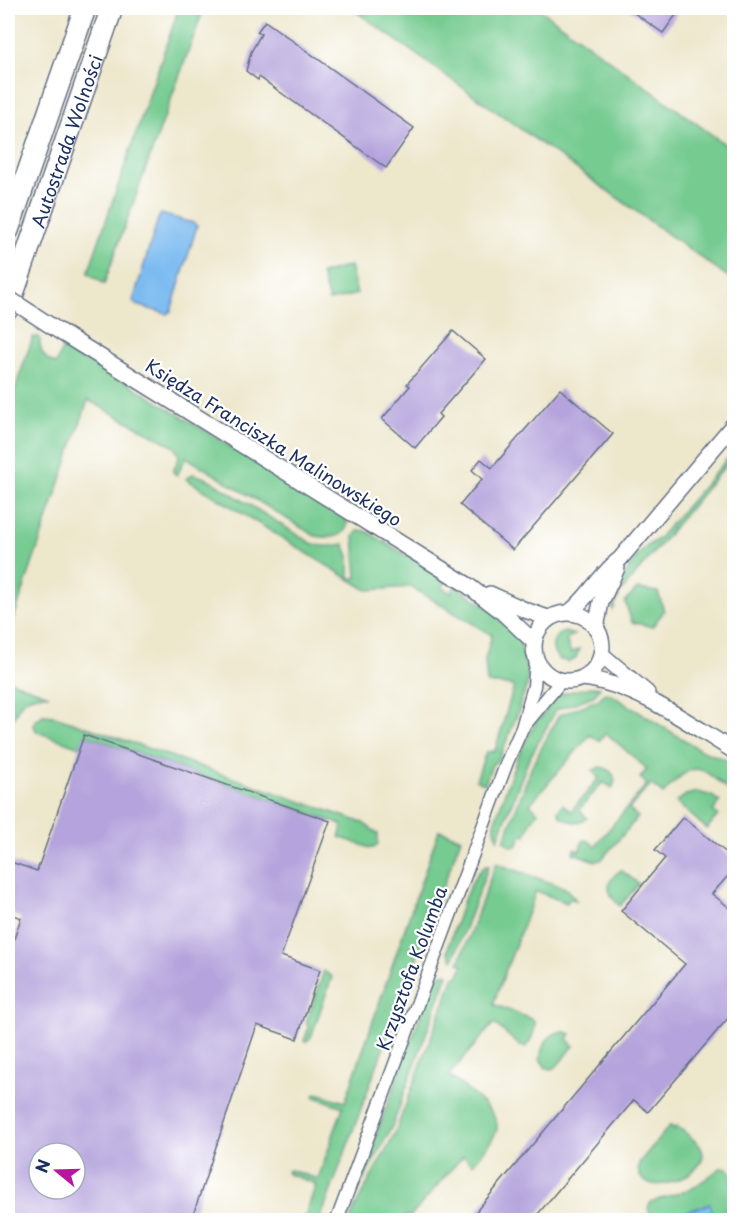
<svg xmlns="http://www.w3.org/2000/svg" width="742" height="1228" font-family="'Playpen Sans',sans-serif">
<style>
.green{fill:#74cb90;stroke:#487d77;stroke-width:1.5}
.water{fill:#7cbbf0;stroke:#4c75a7;stroke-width:1.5}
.building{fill:#b4a3dc;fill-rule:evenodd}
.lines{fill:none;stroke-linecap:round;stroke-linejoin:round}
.minor-casing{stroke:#646f84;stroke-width:15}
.tertiary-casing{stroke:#646f84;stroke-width:18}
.motorway-casing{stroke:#646f84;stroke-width:24}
.minor{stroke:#fff;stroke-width:12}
.tertiary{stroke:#fff;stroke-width:15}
.motorway{stroke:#fff;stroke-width:21}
.tertiary-bridge-casing{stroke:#646f84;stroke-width:18;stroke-linecap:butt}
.tertiary-bridge{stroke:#fff;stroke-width:15}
.labels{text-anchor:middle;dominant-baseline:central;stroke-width:4.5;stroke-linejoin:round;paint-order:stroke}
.street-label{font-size:18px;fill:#1b2f5e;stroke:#fff}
</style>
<rect width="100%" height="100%" fill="#fff"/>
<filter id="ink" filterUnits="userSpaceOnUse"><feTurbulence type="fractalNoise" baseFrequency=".0167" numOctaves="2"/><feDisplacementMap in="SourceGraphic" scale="12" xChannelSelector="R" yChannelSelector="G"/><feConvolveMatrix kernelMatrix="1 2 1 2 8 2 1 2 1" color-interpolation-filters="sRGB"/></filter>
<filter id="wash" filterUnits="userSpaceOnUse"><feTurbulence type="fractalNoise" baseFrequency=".008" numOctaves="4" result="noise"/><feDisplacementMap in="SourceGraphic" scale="24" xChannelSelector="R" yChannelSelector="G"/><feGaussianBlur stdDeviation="1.35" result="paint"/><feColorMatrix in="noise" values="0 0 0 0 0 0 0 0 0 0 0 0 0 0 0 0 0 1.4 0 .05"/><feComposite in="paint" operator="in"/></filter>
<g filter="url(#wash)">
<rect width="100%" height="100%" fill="#ede7cc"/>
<!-- green -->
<g class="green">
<polygon points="179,8 204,8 104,284 88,273"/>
<polygon points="351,8 538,8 734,151 734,281"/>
<polygon points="350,266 357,294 329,301 321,274"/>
<path d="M37,336l3,2c-1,14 4,21 16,26l8,-20 276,170 7,7c1,18 -19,17 -32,15l-129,-79 -9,18 -4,-3 6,-16 -4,-9 -87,-47 -80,235v-226l25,-72 3,1z"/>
<path d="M734,451v4l-114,138 -7,17 -2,-5c10,-23 23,-54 46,-65z"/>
<path d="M193,474l15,5 103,64c12,5 21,3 33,1l5,12v22h8l-3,-42 5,-6 7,1 81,49 -5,8 9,5 4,-7 26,16 38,35 9,38 -1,10 -8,22 1,1 -21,51 -7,6 -7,19 -9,-4 10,-28 9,-1 19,-65 -27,-3 -2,-24 7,-24 -81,-48 -44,3 -181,-111z"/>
<polygon points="637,589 658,592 664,611 652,627 632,622 625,602"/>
<path d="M565,632l9,3 -8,4 5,14 9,-4 -5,10 -6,3 -11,-3 -5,-9c-1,-9 3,-16 12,-18z"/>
<path d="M8,680l41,15c-29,-2 -30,11 -40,34z"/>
<polygon points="589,687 600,687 594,696 556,710 528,761 498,839 495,830 495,821 517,758 538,718 541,718 553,700 561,694"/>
<path d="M605,693l5,1 92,57 20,7 12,7v30c-35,-29 -37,-39 -71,-1l-12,-10 -22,25 9,8 -37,43 -6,1 -22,-8 1,-4 5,2 4,-10 4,-1 8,6 52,-62 -7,-6 7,-9 -41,-36 -7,8 -9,-6 -60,69 8,8 -7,10 -5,13 -4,-1 -5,12h-6l-7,-5 28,-75 27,-51 39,-15z"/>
<polygon points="43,715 55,716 363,823 378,834 378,844 374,848 370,848 339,837 343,825 85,735 80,747 37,732 33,724 35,721"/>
<path d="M600,767c11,2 19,11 12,21l-9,-6 -24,28 8,8c-9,8 -17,3 -26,-1l-3,-6 5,-7 8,7 28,-33 -7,-7z"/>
<polygon points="698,792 712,796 720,802 713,811 718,815 707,829 676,802 686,795"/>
<polygon points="439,830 461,838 320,1220 304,1220 316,1184 288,1174 287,1171 290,1170 318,1179 343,1107 315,1097 314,1095 317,1093 345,1102"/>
<path d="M496,863l69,25 11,12 -7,-1 -2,4 -31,-12 -43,113 41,16c3,7 -3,23 -9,27l-5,-1 -26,-23 -45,52c12,11 52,37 48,54 -4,13 -16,25 -24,35l-10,-8 -53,61 -3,-2 -5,5h-52l5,-13 40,-74 59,-157 4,1 5,-12 -4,-2z"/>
<path d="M489,865l-36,95 -5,-9 1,-7c7,-19 20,-74 40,-79z"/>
<path d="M621,870l18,14 -19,22c-13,-12 -17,-24 1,-36z"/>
<polygon points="324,971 332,977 311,1037 307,1041 304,1041 309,1027 306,1023"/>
<polygon points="445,973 448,974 392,1127 350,1205 431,987 437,977"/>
<path d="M562,1031l9,3 -4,5 7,7 -18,21 -4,2 -6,-1 -6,-9c2,-14 7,-24 22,-28z"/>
<path d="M670,1125l4,4 3,-3c7,6 21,16 24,22 15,27 -70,58 -62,15z"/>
<polygon points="722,1167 727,1168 734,1174 732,1183 734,1185 734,1220 652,1220 648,1208 651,1202 693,1188"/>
</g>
<!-- water -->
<g class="water">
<polygon points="161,214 193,223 197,226 171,311 167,314 136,305 133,301 158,219"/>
<polygon points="710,1204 715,1219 669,1220 668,1217"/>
</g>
<g id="blocks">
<!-- building -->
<g class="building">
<polygon points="627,8 681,8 663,33"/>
<polygon points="265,21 414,128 386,168 259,77 258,80 246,71 251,52 261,34 257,32"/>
<polygon points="453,331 486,359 438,414 441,417 415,448 382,419 410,386 407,384"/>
<polygon points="560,389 613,434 513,550 460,505 482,479 472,470 481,459 492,468"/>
<path d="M84,735l246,86 -49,135 39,14 -23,69 -40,-14 -66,196h-183v-264l13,-39 -13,-5v-52l29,10zM39,1153h36v36h-36z"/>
<polygon points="683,817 735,860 735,868 712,894 735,912 735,1010 648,1112 634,1100 532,1221 468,1221 685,964 621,911 665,858 655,850"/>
</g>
</g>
</g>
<g filter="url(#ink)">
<use href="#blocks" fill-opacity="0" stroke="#646f84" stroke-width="1.5"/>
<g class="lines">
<!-- minor casing -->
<g class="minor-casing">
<g id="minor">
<polyline points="523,727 561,681"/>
<polyline points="337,1220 507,762 522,728 534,686 536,660"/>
</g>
</g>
<!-- tertiary casing -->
<g class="tertiary-casing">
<g id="tertiary">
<polyline points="62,333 466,584 500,610 534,642"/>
<polyline points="490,594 525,610 548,618"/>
<path d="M570,612c19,-15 30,-38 50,-53l114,-135"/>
<circle cx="568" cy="647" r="34"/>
<polyline points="596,628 601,602 617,568"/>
<polyline points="601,654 647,693"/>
<path d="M583,678c53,6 107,46 151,73"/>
</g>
</g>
<!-- motorway casing -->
<g class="motorway-casing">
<g id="motorway">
<polyline points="8,230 85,8"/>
<path id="s1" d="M8,308l104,-300"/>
</g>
</g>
<!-- minor -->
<use href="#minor" class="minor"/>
<!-- tertiary -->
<use href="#tertiary" class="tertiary"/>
<!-- motorway -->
<use href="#motorway" class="motorway"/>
<!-- tertiary-bridge casing -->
<g class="tertiary-bridge-casing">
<polyline id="tertiary-bridge" points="8,298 62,333"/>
</g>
<!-- tertiary-bridge -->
<use href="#tertiary-bridge" class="tertiary-bridge"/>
</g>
</g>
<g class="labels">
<!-- street labels -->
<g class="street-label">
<text stroke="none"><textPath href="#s1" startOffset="177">Autostrada Wolności</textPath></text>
<text transform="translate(274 442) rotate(32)">Księdza Franciszka Malinowskiego</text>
<text transform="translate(411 968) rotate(-70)">Krzysztofa Kolumba</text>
</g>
</g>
<!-- margin -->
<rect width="742" height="1228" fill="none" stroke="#fff" stroke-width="30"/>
<!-- north arrow -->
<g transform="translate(57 1171) rotate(289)"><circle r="28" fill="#ffffff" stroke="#a4acbf" stroke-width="1.5"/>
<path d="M0-4.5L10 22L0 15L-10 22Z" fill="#b5179e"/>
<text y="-9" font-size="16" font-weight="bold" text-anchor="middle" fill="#1b2f5e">N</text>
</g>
</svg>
